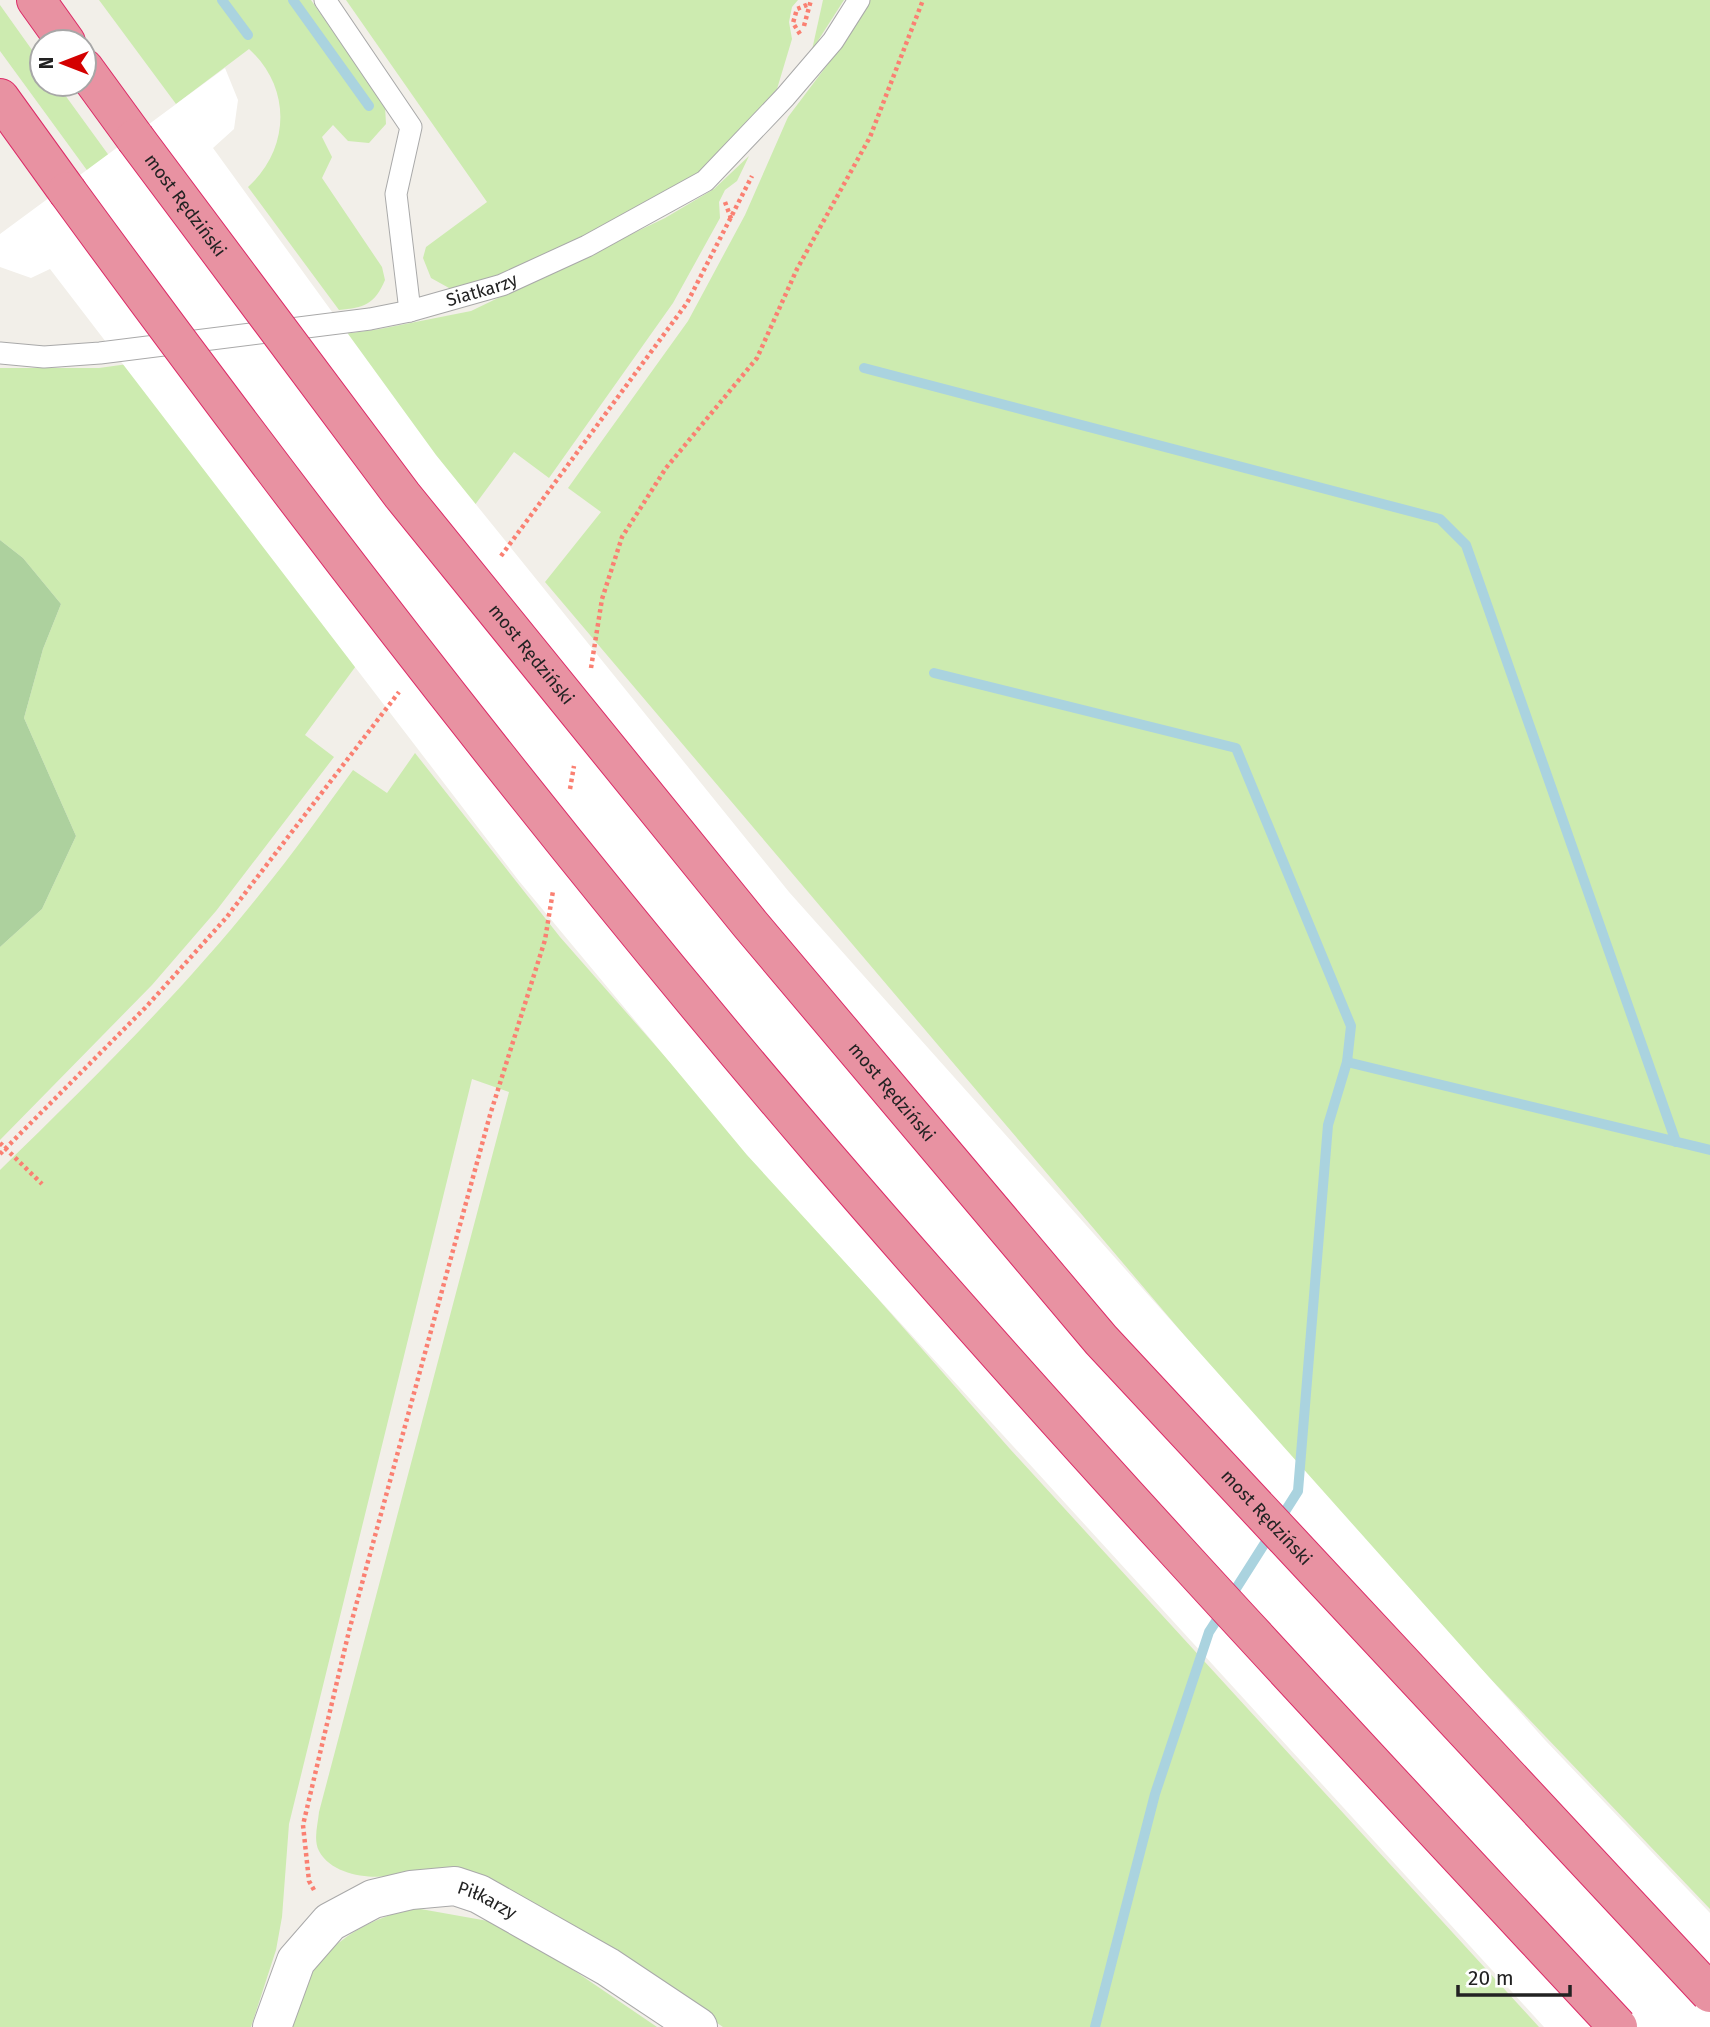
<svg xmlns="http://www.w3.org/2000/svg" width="1710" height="2027" font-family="'Fira Sans',sans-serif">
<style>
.grass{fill:#cdebb0}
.forest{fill:#add19e}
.pier{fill:#fff}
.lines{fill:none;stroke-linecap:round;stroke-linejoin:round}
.stream{stroke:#aad3df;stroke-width:10}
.lane-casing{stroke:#a9a9a9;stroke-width:23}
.street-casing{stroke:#a9a9a9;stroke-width:40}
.highway-casing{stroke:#dc2a67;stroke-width:40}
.path{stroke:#fa8072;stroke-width:4.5;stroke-dasharray:3.5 3.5;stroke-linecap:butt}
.lane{stroke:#fff;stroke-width:21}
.street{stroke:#fff;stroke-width:38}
.highway{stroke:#e892a2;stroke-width:38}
.highway-bridge-casing{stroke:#dc2a67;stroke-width:40;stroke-linecap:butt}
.highway-bridge{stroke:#e892a2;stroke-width:38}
.labels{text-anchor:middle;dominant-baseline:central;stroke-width:7;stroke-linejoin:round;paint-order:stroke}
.street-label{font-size:18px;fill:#222;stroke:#fff}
</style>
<rect width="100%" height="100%" fill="#f2efe9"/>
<!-- grass -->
<g class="grass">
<path d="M99,0h212l74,106 1,18 -17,19 -21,-2 -15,-16 -11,12 10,20 -10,21 60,89 3,13c-10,24 -21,28 -46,30l-91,-123c42,-38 44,-99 1,-138l-73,55z"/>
<polygon points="346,0 798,0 792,7 789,22 792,39 777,89 723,153 687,183 573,242 488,282 464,289 449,288 431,278 423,258 426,247 487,202"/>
<polygon points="823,0 844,0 812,50"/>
<polygon points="869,0 1710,0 1710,1909 1358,1540 545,582 601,512 568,488 688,321 745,215 788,117 837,52"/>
<polygon points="0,5 42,64 42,84 57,84 110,157 89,173 0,51"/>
<polygon points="749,156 737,181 725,190 719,202 720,218 673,303 549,478 514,452 305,735 334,757 216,911 152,985 0,1140 0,947 42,909 76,836 24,718 43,649 61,604 23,558 0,540 0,368 99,368 380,329 471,311 665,218 714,189"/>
<path d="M415,753l145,184 450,512 529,578h-816l-145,-97 -189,-54c-22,3 -58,-2 -70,-25 -6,-11 -1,-27 0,-39l190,-720 -37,-13 -183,745 -7,93 -6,33 -25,77h-251v-857c90,-88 182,-178 260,-276 33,-40 63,-83 93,-124l34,23z"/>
<path d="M415,1908l73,13 75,42 94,64h-370c8,-17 13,-40 24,-55 25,-35 63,-55 104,-64z"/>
</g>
<!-- forest -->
<polygon class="forest" points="0,540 23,558 61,604 43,649 24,718 76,836 42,909 0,947"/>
<!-- pier -->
<polygon class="pier" points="225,68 238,100 234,129 213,148 436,455 789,892 1545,1740 1710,1913 1710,2027 1544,2027 747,1155 519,881 50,269 31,278 0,267 0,234"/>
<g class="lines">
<!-- stream -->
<g class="stream">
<polyline points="222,0 248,35"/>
<polyline points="293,0 369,106"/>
<polyline points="864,368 1440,519 1466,545 1676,1142"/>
<polyline points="934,673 1236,748 1351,1026 1347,1062 1328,1125 1298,1491 1230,1598"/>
<polyline points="1347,1062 1710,1150"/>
<polyline points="1095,2027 1155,1794 1209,1632 1222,1612"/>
</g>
<!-- lane casing -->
<g class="lane-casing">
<g id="lane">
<polyline points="325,0 411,127 396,194 410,311"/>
<path id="s1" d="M0,353l44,4 56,-4 270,-34 40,-8 92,-26 85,-39 118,-65 80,-84 48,-56 26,-41"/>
</g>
</g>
<!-- street casing -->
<g class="street-casing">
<g id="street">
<path id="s2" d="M272,2027l24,-66 34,-39 43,-23 38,-9 44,-4 24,8 129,73 90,60"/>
</g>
</g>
<!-- highway casing -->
<g class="highway-casing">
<g id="highway">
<polyline points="36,0 66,42"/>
<polyline points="84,68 135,138"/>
<polyline points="0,98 67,191"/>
</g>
</g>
<!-- path -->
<g class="path">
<polyline points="804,26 811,0"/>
<polyline points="800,34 793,23 797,9 809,4"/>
<polyline points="725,202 732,221"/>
<polyline points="501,556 687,303 752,176"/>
<polyline points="591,668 602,599 622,537 666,468 757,358 797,269 870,137 923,0"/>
<polyline points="570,789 574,766"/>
<polyline points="0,1143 42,1184"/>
<polyline points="0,1154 146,1007 226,918 399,692"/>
<polyline points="314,1890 309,1881 303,1825 349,1631 490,1115 545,940 553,891"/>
</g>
<!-- lane -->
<use href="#lane" class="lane"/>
<!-- street -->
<use href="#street" class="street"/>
<!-- highway -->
<use href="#highway" class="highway"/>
<!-- highway-bridge casing -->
<g class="highway-bridge-casing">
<g id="highway-bridge">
<path id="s3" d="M135,138l267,357 348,429 351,416 609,653"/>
<path d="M67,191c240,328 489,651 754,960 257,299 528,587 797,876"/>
</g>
</g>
<!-- highway-bridge -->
<use href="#highway-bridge" class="highway-bridge"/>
</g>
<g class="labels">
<!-- street labels -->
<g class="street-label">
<text stroke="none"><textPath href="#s3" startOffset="84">most Rędziński</textPath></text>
<text stroke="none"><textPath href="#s1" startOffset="488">Siatkarzy</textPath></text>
<text stroke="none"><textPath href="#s3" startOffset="651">most Rędziński</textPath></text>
<text stroke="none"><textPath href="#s3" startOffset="1218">most Rędziński</textPath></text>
<text stroke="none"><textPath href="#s3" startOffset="1785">most Rędziński</textPath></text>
<text stroke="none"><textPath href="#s2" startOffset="289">Piłkarzy</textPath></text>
</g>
</g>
<!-- north arrow -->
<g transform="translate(63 63) rotate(270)"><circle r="33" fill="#ffffff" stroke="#a7a7a7" stroke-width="2"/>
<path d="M0-5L12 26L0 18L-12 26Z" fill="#d40000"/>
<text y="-10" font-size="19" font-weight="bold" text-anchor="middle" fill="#222222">N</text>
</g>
<!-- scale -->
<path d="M1458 1985v10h112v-10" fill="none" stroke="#222222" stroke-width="3.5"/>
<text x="1468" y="1985" font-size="21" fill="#222222" stroke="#ffffff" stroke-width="5" paint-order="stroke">20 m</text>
</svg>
